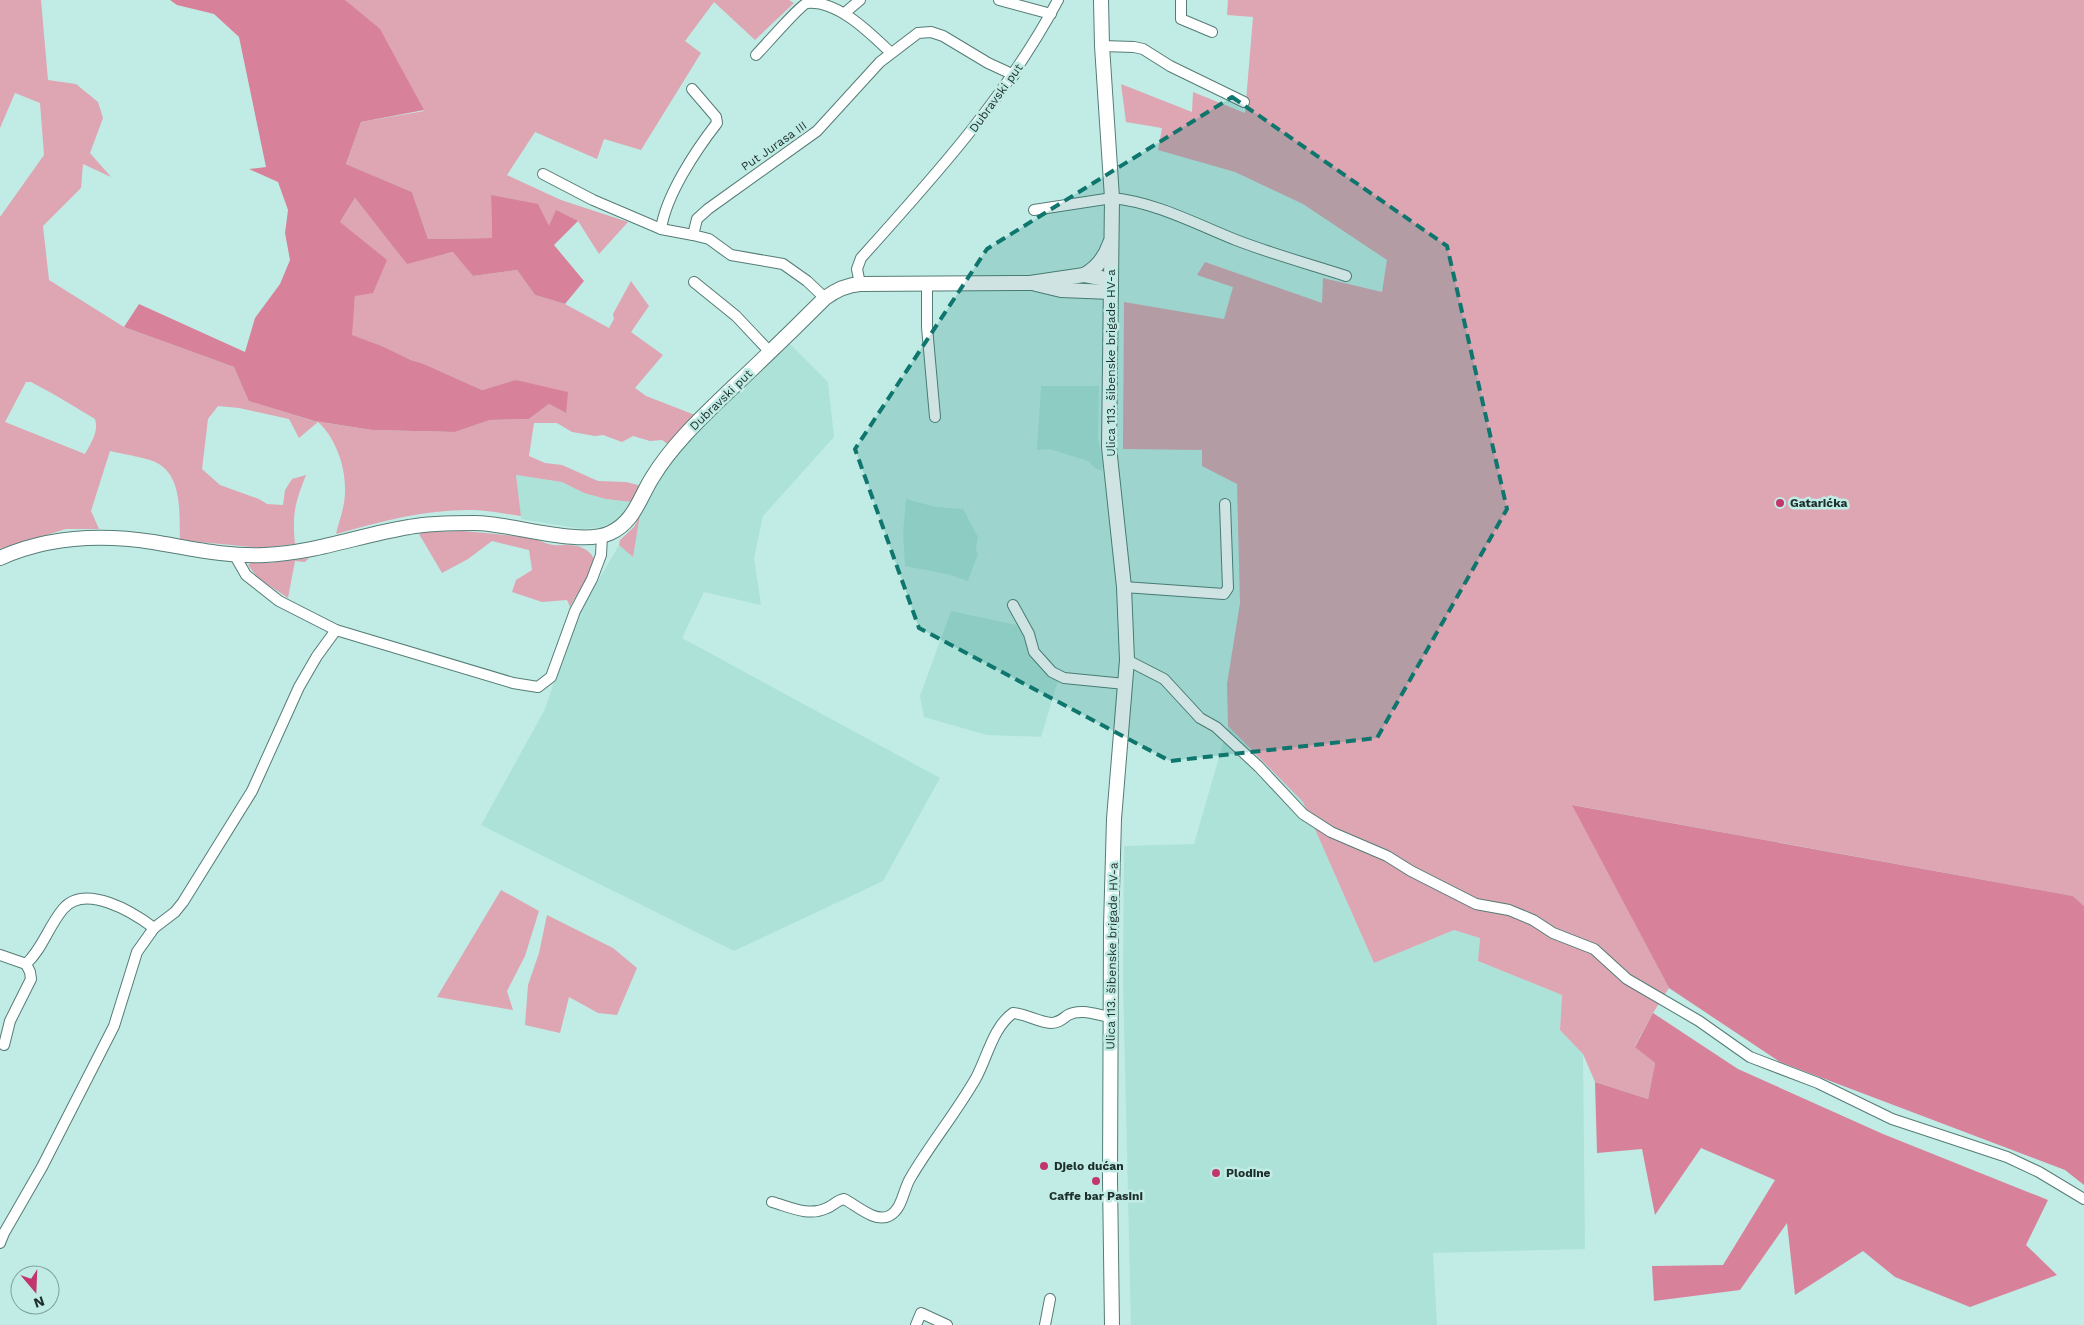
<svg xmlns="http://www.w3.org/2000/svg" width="2084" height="1325" font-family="'Work Sans',sans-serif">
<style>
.built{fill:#ade2d9}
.green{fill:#dea5b3;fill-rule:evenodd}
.forest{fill:#d7829a}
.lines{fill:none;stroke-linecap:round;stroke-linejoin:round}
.minor-casing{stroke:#557c76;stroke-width:12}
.secondary-casing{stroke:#557c76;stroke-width:16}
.minor{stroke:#fff;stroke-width:10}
.secondary{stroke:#fff;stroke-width:14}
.marked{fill:#0f766e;fill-opacity:0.2;stroke:#0f766e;stroke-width:4;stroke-dasharray:10 6;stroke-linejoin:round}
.poi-dot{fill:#c1366b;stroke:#c1ece5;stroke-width:2}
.labels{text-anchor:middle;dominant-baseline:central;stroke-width:5;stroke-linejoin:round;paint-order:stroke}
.street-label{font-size:12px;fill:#1d2e2b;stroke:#c1ece5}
.poi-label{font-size:12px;font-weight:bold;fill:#1d2e2b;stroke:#c1ece5;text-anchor:start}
</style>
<rect width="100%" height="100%" fill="#c1ece5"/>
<!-- built -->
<g class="built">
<polygon points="787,341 828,382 834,437 763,516 754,558 761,605 704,592 682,638 940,778 883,881 734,951 481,825 544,711 577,617 619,545 633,556 640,515 652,486 687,440"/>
<polygon points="1041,386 1099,386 1098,439 1103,461 1102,471 1095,468 1088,461 1049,449 1037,450"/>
<polygon points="516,475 562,482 584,493 606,499 632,502 621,516 612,523 601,527 582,529 521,519"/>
<polygon points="906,499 936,507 963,509 978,537 976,550 978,554 968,581 947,574 905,566 903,533"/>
<polygon points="951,611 1022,626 1026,636 1059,677 1041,737 987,735 924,717 920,696"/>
<polygon points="1228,726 1303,802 1374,963 1454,930 1480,938 1478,961 1562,995 1560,1030 1583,1054 1585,1249 1433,1253 1437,1325 1131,1325 1123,983 1124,846 1194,844"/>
</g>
<!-- green -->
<g class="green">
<path d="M0,0h41l7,80 28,4 22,18 5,16 -13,35 21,24 -28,-13 -2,24 -38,38 6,54 75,47 110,40 16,34 63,20 59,9 83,2 35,-12 39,-1 20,-15 17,9 -49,-33 -35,10 -58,-26 -13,-4 -29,-14 -31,-11 4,-39 -15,-74 15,-24 52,65 47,-11 19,24 44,-6 18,25 30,9 44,24 5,-9 -1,-5 18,-33 18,25 -18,26 32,23 -28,33 11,8 49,19 -26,30 -7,-5 -12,1 -17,-5 -11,6 -19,-7 -8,1 -23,-4 -15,-9h-23l-5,33 16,7 17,2 36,16 28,1 16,4 -10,16 -26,-3 -22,-6 -22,-11 -46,-7 5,41c-15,-2 -30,-5 -46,-6 -48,-1 -93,11 -139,24 3,-13 9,-28 9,-42 1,-24 -9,-54 -27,-70l-19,16 -10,-19 -50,-11 -21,-2 -10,13 -6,50 18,16 39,14 8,5 16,1 2,-15 7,-11 14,-4c-11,28 -14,39 -11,69l-34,4 -81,-8c-1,-25 3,-61 -21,-76 -9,-6 -37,-10 -49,-13l-19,60 8,18h-33l-66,20v-332l44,-62 -4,-52 -25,-10 -15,35zM26,382h5l24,13 40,24c4,13 -4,24 -10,35l-80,-32z"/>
<polygon points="345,0 789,0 794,3 755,40 714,2 685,41 701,53 641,150 604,139 597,159 535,132 507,175 561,200 628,222 599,254 578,221 549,226 491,195 492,238 428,239 412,192 346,164 361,122 424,111"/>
<polygon points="1228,0 2084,0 2084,906 2073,896 1573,805 1669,988 1653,1013 1635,1046 1655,1063 1648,1099 1595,1082 1583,1054 1560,1030 1562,995 1478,961 1480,938 1454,930 1374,963 1303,802 1228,726 1227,684 1240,603 1237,484 1202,466 1202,450 1123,449 1124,302 1224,319 1233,287 1197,275 1205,262 1322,303 1323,278 1382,292 1387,260 1303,204 1235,172 1158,150 1162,128 1126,122 1121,84 1192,112 1193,92 1245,113 1253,17 1227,15"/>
<polygon points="640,515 633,557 619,545 620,540 634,527"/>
<path d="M462,531c24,2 49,4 73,8 6,2 12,5 18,6 8,1 16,-1 24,1 6,1 16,7 17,14 0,11 -19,36 -24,47l-3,-7 -25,2 -30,-10 4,-12 16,-10 -3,-20 -37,-9 -24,18 -26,14 -23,-39 6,-2z"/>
<polygon points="309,558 305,562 295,561 288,598 258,578 248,565 252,562 269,563"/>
<polygon points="501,890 539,911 525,956 507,991 513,1010 437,997"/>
<polygon points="547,915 613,948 637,968 617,1015 598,1013 569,997 560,1033 525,1025 528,985 539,953"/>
</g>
<!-- forest -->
<g class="forest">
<polygon points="170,0 345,0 380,29 424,110 361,122 346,164 412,192 428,239 492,238 491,195 538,204 549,226 556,210 578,221 554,245 584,281 565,304 535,295 517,270 473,276 453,252 407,264 355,198 340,222 387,260 373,293 355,296 352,335 382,346 411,360 424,364 482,390 516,380 568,392 566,413 549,404 529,419 490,420 455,432 372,430 314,421 249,401 234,367 124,327 139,304 245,352 255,318 280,284 290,260 285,233 288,210 278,182 249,169 266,167 239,37 214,14 177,5"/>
<polygon points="1572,805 2073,896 2084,906 2084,1185 2065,1170 1780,1062 1669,988"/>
<polygon points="1653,1013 1738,1069 1883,1134 2048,1200 2026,1245 2057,1275 1970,1307 1895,1277 1863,1251 1795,1295 1787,1223 1740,1290 1654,1301 1652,1266 1723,1265 1775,1180 1701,1148 1655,1215 1642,1149 1597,1153 1595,1082 1648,1099 1655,1063 1635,1047"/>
</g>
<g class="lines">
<!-- minor casing -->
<g class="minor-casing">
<g id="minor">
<polyline points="999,0 1051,14"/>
<polyline points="1181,0 1181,19 1212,32"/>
<polyline points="847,11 860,0"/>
<polyline points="1102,46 1134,47 1143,49 1170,66 1244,102"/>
<path d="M756,55c8,-8 44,-50 51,-52 31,-3 64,31 84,50"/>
<polyline points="543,174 593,200 661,229 693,235"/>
<path d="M1034,210l78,-12c43,4 84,26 124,42 36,14 73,24 110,36"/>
<path d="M661,229c5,-34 35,-79 56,-106l-1,-6 -24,-28"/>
<polyline points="694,282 736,316 770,352"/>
<path d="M860,284l-3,-15 4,-11c73,-81 146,-162 197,-258"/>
<polyline points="927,284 927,327 935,417"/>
<polyline points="825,298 807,281 783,264 731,255 709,239 693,235 697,219 708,209 817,131 880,62 918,33 931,32 943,36 988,63 1014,75"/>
<polyline points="234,554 246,575 279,601 336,630 513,683 538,687 551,677 575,611 592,579 601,555 602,536"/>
<polyline points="1124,587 1224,594 1228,588 1225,504"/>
<polyline points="1013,605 1029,634 1034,652 1052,672 1064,678 1125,684"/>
<polyline points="1127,660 1164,679 1200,718 1216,727 1259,767 1303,814 1331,832 1387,856 1411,871 1476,904 1509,910 1533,920 1553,933 1594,949 1627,979 1699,1021 1750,1057 1818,1083 1892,1119 2007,1157 2039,1172 2084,1199"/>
<polyline points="0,955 26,964"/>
<path d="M4,1045l6,-24 21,-42 -1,-7 -4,-8c17,-16 22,-37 37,-55 22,-26 70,3 91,19"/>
<path d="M772,1202c18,5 37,15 55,6 6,-2 10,-8 17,-9 12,6 31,24 45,17 14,-7 14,-27 22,-39 20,-34 45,-64 65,-99 11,-20 17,-51 37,-65 13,1 25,9 38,10 8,0 11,-4 17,-8 13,-7 29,0 42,2"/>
<polyline points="0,1243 4,1233 42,1167 114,1026 137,952 154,928 175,912 183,902 252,791 299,687 317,656 336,630"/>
<polyline points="916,1325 921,1313 947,1325"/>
<polyline points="1045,1325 1050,1299"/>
</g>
</g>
<!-- secondary casing -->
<g class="secondary-casing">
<g id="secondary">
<polyline points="1101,0 1102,46 1112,198 1109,447 1124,587 1127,660 1114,819 1111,927 1110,1180 1112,1325"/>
<path d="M1084,275c13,-7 21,-17 26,-32"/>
<polyline points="1036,284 1061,290 1111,292"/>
<path d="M0,558c49,-22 101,-24 153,-16 37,6 74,15 112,13 50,-2 95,-20 144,-28 21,-4 44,-4 66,-4 35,0 105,24 135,10 24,-11 29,-34 42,-55 20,-33 50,-61 78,-88 32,-30 64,-61 95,-92 11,-8 21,-13 35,-14l170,-1 54,-8 17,3 10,7"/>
</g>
</g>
<!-- minor -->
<use href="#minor" class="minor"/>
<!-- secondary -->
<use href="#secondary" class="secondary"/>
</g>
<!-- marked area -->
<path class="marked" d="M1232,97l215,149 60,263 -130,229 -207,23 -251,-133 -64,-179 132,-200z"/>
<!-- markers -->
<g class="poi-dot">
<circle cx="1780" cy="503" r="5"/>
<circle cx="1044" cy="1166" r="5"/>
<circle cx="1216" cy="1173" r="5"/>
<circle cx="1096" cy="1181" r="5"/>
</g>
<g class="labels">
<!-- street labels -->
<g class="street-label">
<text transform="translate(996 98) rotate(-54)">Dubravski put</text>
<text transform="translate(774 146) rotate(-35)">Put Jurasa III</text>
<text transform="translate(1111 363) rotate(-90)">Ulica 113. šibenske brigade HV-a</text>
<text transform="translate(721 400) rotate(-44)">Dubravski put</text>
<text transform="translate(1112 956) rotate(-89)">Ulica 113. šibenske brigade HV-a</text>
</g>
<!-- poi labels -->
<g class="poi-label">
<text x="1790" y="503">Gatarićka</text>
<text x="1054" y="1166">Djelo dućan</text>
<text x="1226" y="1173">Plodine</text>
<text x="1096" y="1196" text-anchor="middle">Caffe bar Pasini</text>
</g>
</g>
<!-- north arrow -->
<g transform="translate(35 1290) rotate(161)"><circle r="24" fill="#c1ece5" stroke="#7fa09b"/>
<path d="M0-4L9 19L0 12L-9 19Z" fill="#c1366b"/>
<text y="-8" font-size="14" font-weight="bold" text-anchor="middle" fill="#1d2e2b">N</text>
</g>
</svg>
